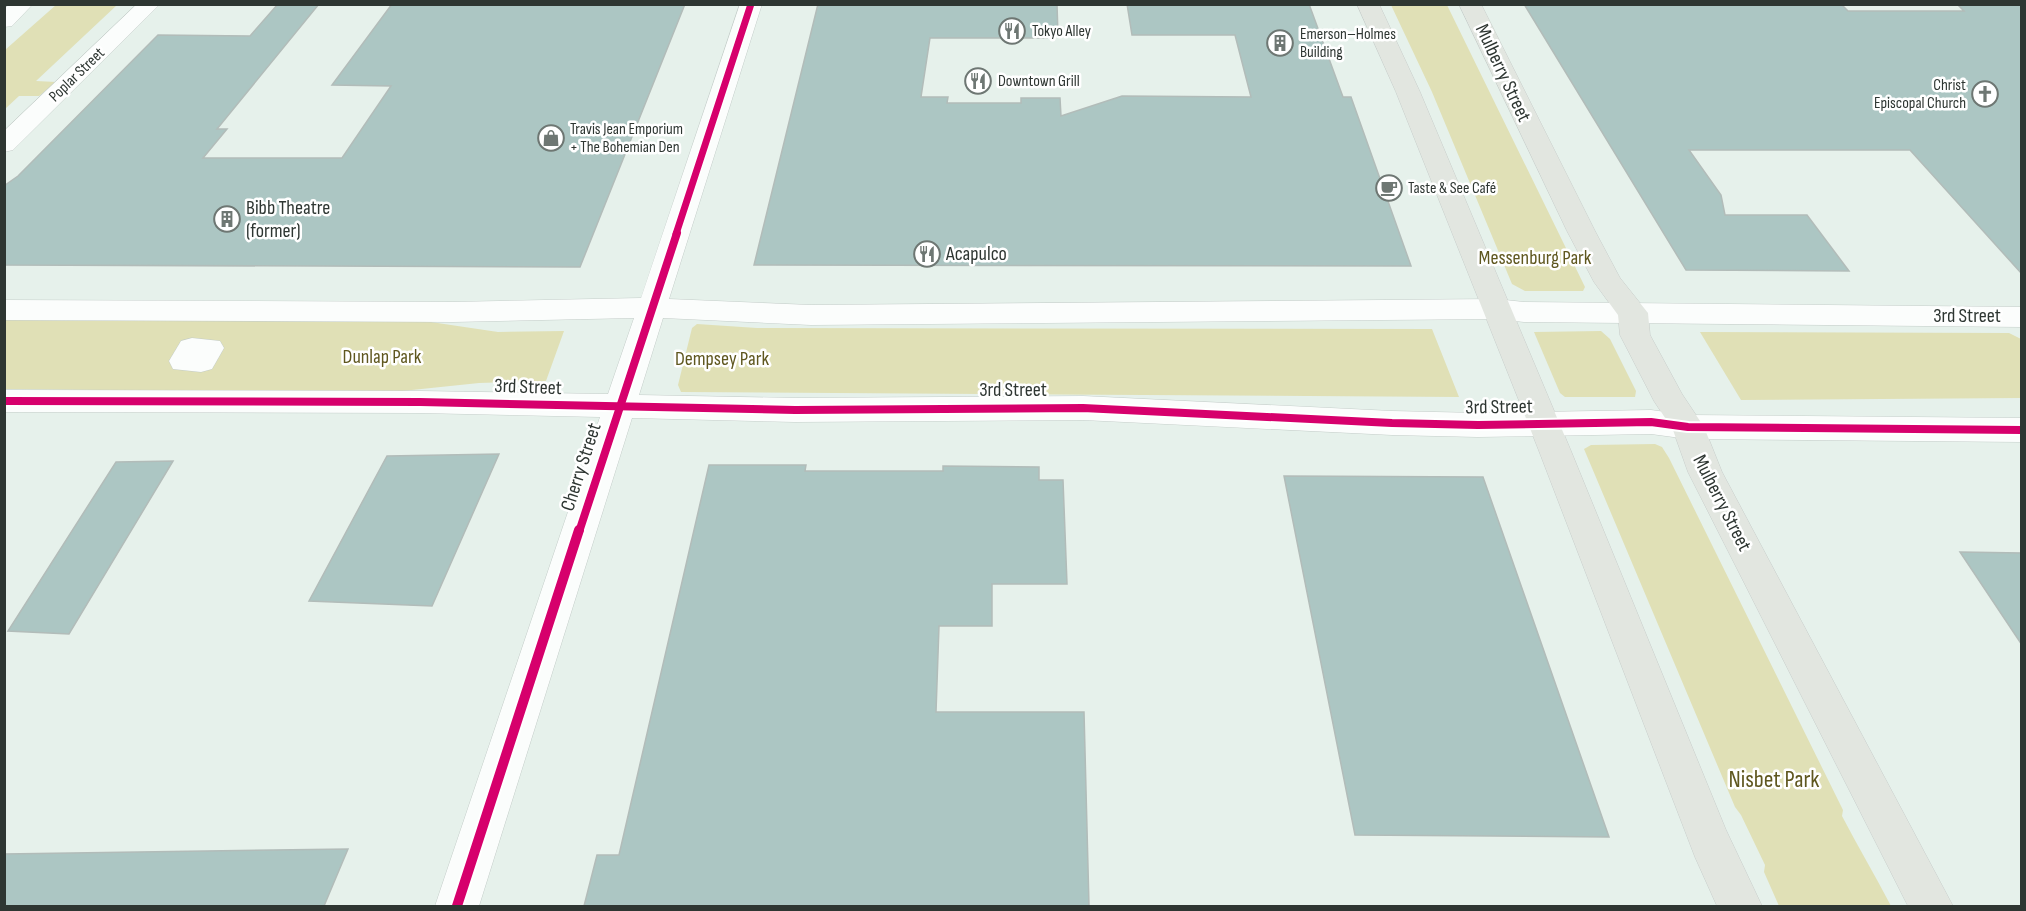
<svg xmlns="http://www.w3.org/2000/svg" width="2026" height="911" font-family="'Sofia Sans Condensed',sans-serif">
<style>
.green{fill:#e0e0b6}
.building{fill:#acc6c3;stroke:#b2bcb9;stroke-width:1.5}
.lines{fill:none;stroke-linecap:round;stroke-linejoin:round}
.pedestrian-casing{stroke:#c4cdc9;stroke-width:1}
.minor-casing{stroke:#c4cdc9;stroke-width:1}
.tertiary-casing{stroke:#c4cdc9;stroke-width:1}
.primary-casing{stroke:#c8cecb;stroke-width:1}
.pedestrian{fill:#fbfdfc;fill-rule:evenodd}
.minor{fill:#fbfdfc;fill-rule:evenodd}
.tertiary{fill:#fbfdfc;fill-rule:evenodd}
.primary{fill:#e2e6e0;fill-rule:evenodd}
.cycleway-far2-casing{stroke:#fff;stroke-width:10}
.cycleway-far1-casing{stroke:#fff;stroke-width:12}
.cycleway-casing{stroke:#fff;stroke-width:14}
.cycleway-far2{stroke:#d6006c;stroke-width:7}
.cycleway-far1{stroke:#d6006c;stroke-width:8}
.cycleway{stroke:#d6006c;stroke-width:10}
.labels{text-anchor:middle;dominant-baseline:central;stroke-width:5;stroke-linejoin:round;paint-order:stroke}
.far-poi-label{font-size:16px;fill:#2e3632;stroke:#fff;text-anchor:start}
.far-street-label{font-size:16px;fill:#2e3632;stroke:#fff}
.street-label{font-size:20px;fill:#2e3632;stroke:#fff}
.poi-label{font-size:20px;fill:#2e3632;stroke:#fff;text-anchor:start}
.park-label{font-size:20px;fill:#5f571f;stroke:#fff}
.near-park-label{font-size:24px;fill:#5f571f;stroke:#fff}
</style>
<rect width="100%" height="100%" fill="#e6f1eb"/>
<!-- green -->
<g class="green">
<polygon points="56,5 117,5 36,81 56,82 39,96 19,96 5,109 5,50"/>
<polygon points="1391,5 1447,5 1585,287 1583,291 1525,291 1512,284 1432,92"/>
<polygon points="5,320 424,321 498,332 564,331 546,381 479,383 383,393 5,389"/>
<polygon points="697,324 757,328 1432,329 1459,397 681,392 678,385 692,328"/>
<polygon points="1601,331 1610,339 1636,391 1635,397 1565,397 1560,393 1534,332"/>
<polygon points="1700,332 2009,333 2021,339 2021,398 1741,400"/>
<path d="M1655,444l7,3 7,11 174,352 -1,6c16,31 33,59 49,90h-112l-15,-34 1,-7 -24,-50 -6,-8 -151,-358 7,-4z"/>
</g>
<!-- building -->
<g class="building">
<polygon points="278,4 319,4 217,129 227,129 203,158 342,158 391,86 332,85 392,4 685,4 580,267 4,265 4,186 18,176 158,35 250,36"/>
<polygon points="818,4 1057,4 1058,35 1047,35 1047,38 930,38 921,97 948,97 947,103 1021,103 1021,98 1060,98 1061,116 1122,96 1251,97 1235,35 1132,35 1127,4 1309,4 1343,97 1351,97 1411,266 754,265"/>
<polygon points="1524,4 1841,4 1848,11 1964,11 1957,4 2022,4 2022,274 1910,150 1689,150 1721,195 1725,215 1807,215 1849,271 1686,270"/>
<polygon points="499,454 432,606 309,601 387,456"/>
<polygon points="173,461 69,634 8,631 116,462"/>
<polygon points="709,465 806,465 805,471 943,471 943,466 1039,467 1039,480 1063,480 1067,584 992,584 992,626 939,626 936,712 1084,712 1089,906 584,906 597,855 619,855"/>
<polygon points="1284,476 1483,477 1609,837 1355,835"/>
<polygon points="1960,552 2022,553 2022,645"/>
<polygon points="348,849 324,906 4,906 4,854"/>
</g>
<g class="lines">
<!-- pedestrian casing -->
<g class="pedestrian-casing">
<polygon id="pedestrian" points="192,338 220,341 224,348 212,369 201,372 173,369 169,361 181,341"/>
</g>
<!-- minor casing -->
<g class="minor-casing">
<polygon id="minor" points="740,4 762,4 669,299 811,305 1496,299 1524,302 2022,307 2022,327 1524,322 1496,319 811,325 663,318 639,395 795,398 1083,396 1392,411 1478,413 1651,410 1688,415 2022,418 2022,442 1688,439 1651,434 1478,437 1392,435 1083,420 795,422 632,418 479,906 435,906 600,417 420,413 4,412 4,390 420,391 608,394 634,318 453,322 4,320 4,300 453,302 641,298"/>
</g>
<!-- tertiary casing -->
<g class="tertiary-casing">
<g id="tertiary">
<polygon points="10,4 33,4 12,26 4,27 4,9"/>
<polygon points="137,4 160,4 13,150 4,152 4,131"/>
</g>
</g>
<!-- primary casing -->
<g class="primary-casing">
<g id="primary">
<polygon points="1357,4 1379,4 1420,92 1571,451 1726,830 1762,906 1717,906 1695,857 1539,451 1396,92"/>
<polygon points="1459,4 1481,4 1595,231 1620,278 1648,313 1650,335 1682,394 1704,427 1722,472 1953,906 1908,906 1688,472 1673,430 1654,401 1620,335 1618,315 1594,282 1567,231"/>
</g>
</g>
<!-- pedestrian -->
<use href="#pedestrian" class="pedestrian"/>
<!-- minor -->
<use href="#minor" class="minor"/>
<!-- tertiary -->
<use href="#tertiary" class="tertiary"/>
<!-- primary -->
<use href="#primary" class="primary"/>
<!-- cycleway-far2 casing -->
<g class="cycleway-far2-casing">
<polyline id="cycleway-far2" points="676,234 751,4"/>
</g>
<!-- cycleway-far1 casing -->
<g class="cycleway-far1-casing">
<g id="cycleway-far1">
<polyline points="4,401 420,402 795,410 1083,408 1392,423 1478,425 1651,422 1688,427 2022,430"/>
<polyline points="579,532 677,233"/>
</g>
</g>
<!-- cycleway casing -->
<g class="cycleway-casing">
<polyline id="cycleway" points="457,906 579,530"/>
</g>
<!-- cycleway-far2 -->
<use href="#cycleway-far2" class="cycleway-far2"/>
<!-- cycleway-far1 -->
<use href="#cycleway-far1" class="cycleway-far1"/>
<!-- cycleway -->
<use href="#cycleway" class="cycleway"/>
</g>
<!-- icons -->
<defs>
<g id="restaurant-ring" transform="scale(1.35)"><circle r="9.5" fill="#fff" stroke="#6e7773" stroke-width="1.5"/><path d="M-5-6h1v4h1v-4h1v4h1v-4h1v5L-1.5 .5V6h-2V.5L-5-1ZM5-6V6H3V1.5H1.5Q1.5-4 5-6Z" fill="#6e7773"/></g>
<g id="building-ring" transform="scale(1.35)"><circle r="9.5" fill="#fff" stroke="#6e7773" stroke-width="1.5"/><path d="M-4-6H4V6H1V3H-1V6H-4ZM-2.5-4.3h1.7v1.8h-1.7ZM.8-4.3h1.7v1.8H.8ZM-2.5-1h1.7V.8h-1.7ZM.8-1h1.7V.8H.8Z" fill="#6e7773"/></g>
<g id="church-ring" transform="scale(1.35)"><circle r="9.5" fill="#fff" stroke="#6e7773" stroke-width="1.5"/><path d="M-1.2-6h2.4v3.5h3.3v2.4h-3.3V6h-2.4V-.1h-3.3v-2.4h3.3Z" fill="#6e7773"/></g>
<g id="shop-ring" transform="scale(1.35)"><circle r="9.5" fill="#fff" stroke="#6e7773" stroke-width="1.5"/><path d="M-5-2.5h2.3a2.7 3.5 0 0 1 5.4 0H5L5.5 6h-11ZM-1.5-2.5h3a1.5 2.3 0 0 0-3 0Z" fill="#6e7773"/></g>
<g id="cafe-ring" transform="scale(1.35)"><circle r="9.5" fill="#fff" stroke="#6e7773" stroke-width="1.5"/><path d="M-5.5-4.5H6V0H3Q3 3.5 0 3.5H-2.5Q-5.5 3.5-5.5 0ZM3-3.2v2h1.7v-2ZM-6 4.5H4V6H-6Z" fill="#6e7773"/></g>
</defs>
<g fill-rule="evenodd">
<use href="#restaurant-ring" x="1012" y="31"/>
<use href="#building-ring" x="1280" y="43"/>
<use href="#restaurant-ring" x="978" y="81"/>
<use href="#church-ring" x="1985" y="94"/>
<use href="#shop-ring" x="551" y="138"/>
<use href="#cafe-ring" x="1389" y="188"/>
<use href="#building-ring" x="227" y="219"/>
<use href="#restaurant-ring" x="927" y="254"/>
</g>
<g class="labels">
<!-- far-poi labels -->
<g class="far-poi-label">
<text x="1032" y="31">Tokyo Alley</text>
<text x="1300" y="34">Emerson–Holmes<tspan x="1300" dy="18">Building</tspan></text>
<text x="998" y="81">Downtown Grill</text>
<text x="1966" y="85" text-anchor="end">Christ<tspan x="1966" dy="18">Episcopal Church</tspan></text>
<text x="570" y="129">Travis Jean Emporium<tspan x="570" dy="18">+ The Bohemian Den</tspan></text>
<text x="1408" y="188">Taste &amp; See Café</text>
</g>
<!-- far-street labels -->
<g class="far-street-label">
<text transform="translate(77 75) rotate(-44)">Poplar Street</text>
</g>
<!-- street labels -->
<g class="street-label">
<text transform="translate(1503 73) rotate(65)">Mulberry Street</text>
<text x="1967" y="316">3rd Street</text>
<text transform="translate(528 387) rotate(2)">3rd Street</text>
<text x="1013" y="390">3rd Street</text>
<text transform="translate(1499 407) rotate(-1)">3rd Street</text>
<text transform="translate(581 467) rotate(-72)">Cherry Street</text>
<text transform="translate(1722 503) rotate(63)">Mulberry Street</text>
</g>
<!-- poi labels -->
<g class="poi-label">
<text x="246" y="208">Bibb Theatre<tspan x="246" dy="23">(former)</tspan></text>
<text x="946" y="254">Acapulco</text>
</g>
<!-- park labels -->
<g class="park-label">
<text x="1535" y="258">Messenburg Park</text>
<text x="382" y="357">Dunlap Park</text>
<text x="722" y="359">Dempsey Park</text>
</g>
<!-- near-park labels -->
<g class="near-park-label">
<text x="1774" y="779">Nisbet Park</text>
</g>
</g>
<!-- border -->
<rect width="2026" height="911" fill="none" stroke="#2e3632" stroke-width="12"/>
</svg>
